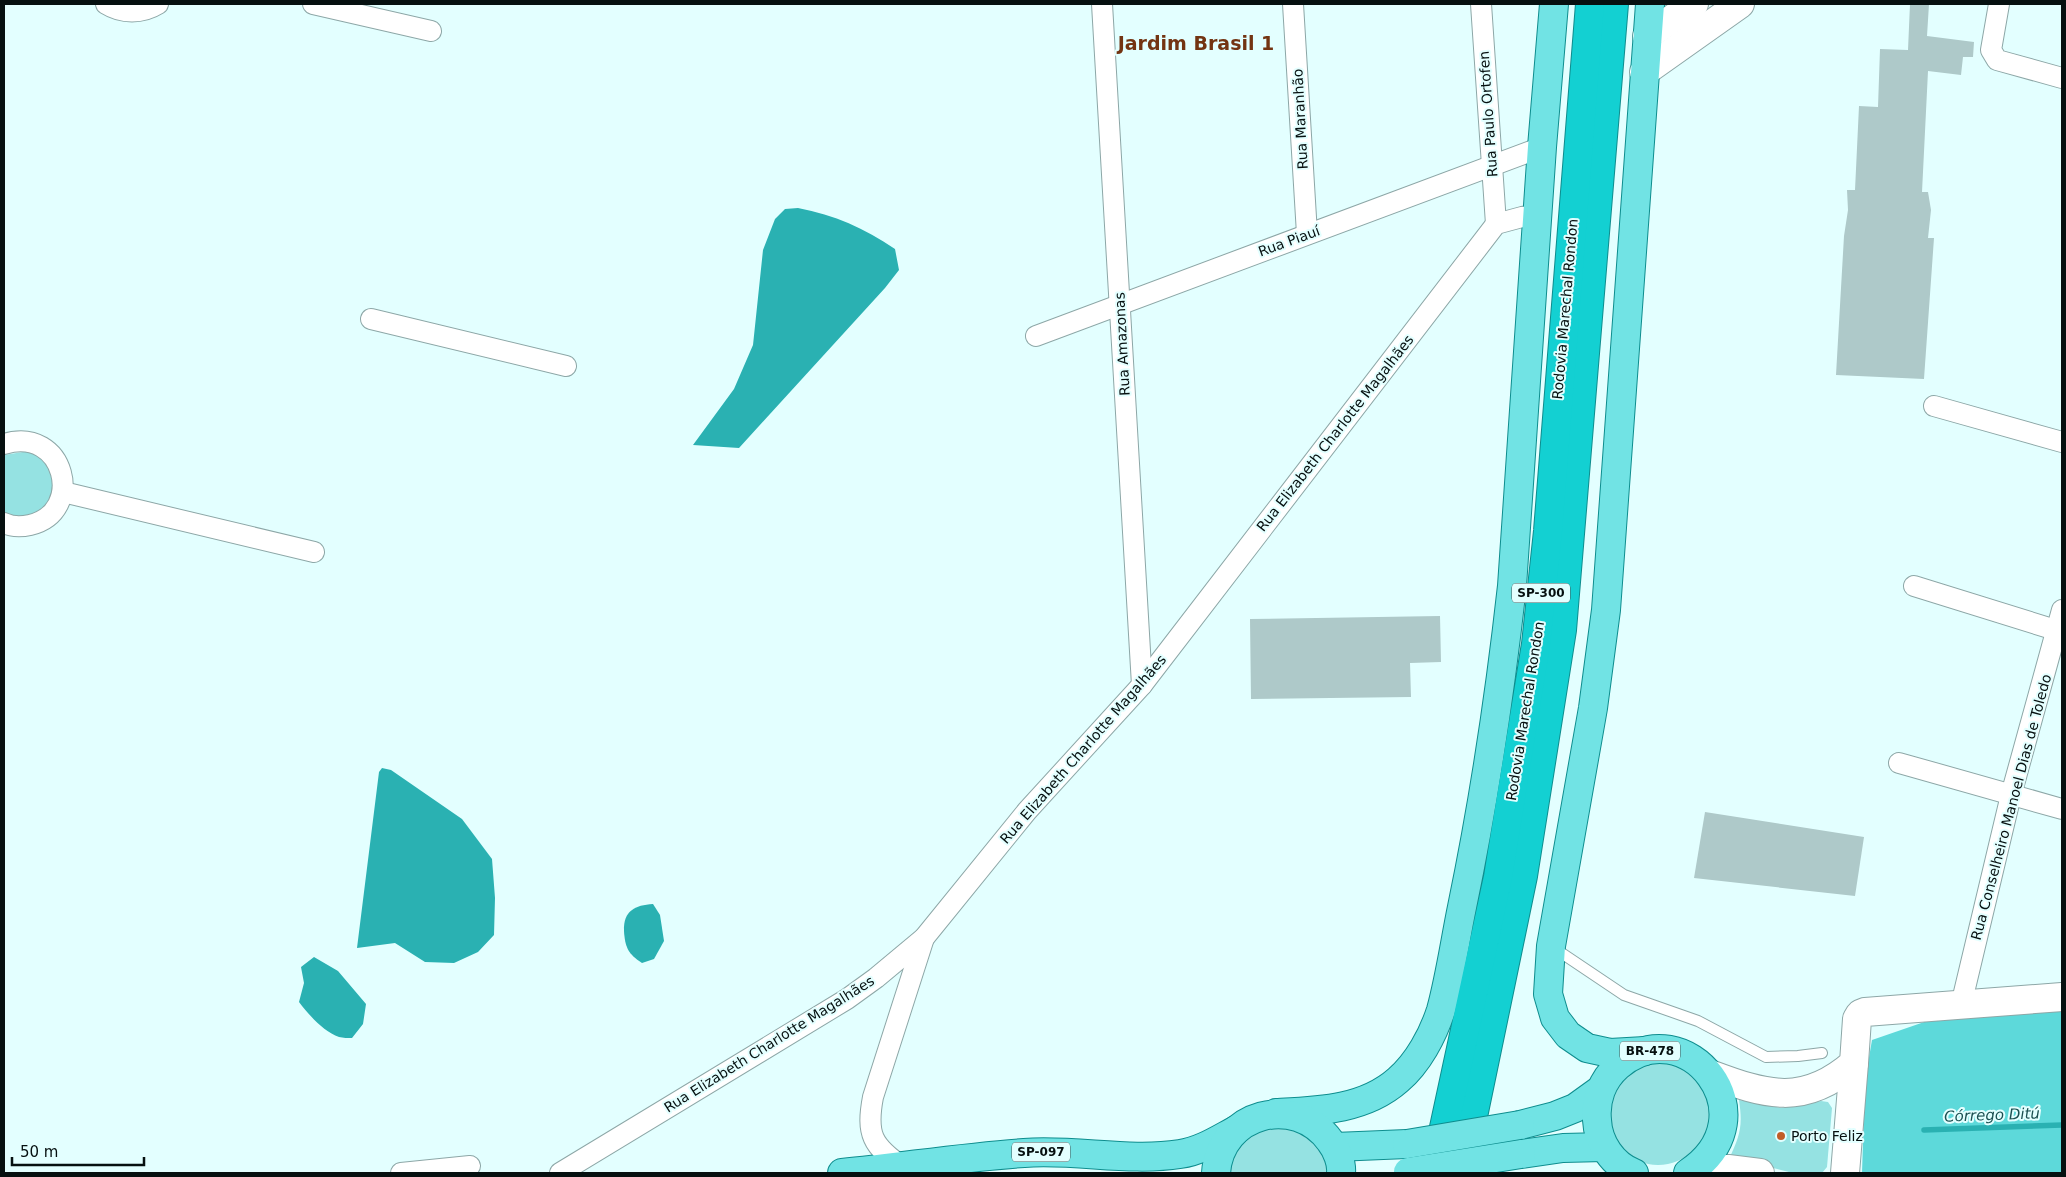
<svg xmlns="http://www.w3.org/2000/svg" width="2066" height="1177" font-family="'DejaVu Sans',sans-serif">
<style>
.green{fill:#95e2e2}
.forest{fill:#5dd9da}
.water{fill:#2ab1b2}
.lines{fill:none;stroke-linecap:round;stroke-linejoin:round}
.stream{stroke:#2ab1b2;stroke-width:5.5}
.building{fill:#aec9c9}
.lane-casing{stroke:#8da7a7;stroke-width:12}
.street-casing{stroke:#8da7a7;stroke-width:22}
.secondary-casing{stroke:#8da7a7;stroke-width:30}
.primary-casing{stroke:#0e8d8e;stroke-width:30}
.highway-casing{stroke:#0e8d8e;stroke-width:30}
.lane{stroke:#fff;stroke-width:10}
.street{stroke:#fff;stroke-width:20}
.secondary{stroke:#fff;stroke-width:28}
.primary{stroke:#71e3e4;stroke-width:28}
.highway{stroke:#13d0d2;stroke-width:28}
.primary-bridge-casing{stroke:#0e8d8e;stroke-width:30;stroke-linecap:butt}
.primary-bridge{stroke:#71e3e4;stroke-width:28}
.poi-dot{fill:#c15d27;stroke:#e3ffff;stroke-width:2}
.labels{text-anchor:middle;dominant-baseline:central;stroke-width:4;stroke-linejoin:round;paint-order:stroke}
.shield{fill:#e3ffff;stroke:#485858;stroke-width:1}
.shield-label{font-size:12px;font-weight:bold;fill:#061010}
.street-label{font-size:14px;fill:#061010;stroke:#e3ffff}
.poi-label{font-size:14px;fill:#061010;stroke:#e3ffff;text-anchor:start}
.water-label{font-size:15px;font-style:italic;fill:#1b5051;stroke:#e3ffff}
.district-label{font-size:19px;font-weight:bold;fill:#733412;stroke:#e3ffff}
</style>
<rect width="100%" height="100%" fill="#e3ffff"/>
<!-- green -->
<g class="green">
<path d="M29,451c22,9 34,33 19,55 -3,5 -14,10 -19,13l-25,-3v-61z"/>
<circle cx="1658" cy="1114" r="51"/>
<path d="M1739,1100l42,8 40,-7 7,1 4,6 -5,59 -5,6h-29l-31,-8 -33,-6c11,-24 14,-32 10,-59z"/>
<path d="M1283,1125l17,5 25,23 5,20h-102c11,-34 17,-44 55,-48z"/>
</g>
<!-- forest -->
<polygon class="forest" points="2062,1008 2062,1173 1862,1173 1865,1081 1872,1040 1930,1020"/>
<!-- water -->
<g class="water">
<path d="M798,208c37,7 66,20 97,41l4,21 -14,18 -146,160 -46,-3 41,-56 19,-44 10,-95 12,-31 10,-10z"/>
<polygon points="382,768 391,770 462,819 492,859 495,898 494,935 478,952 454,963 425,962 395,943 357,948 379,772"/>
<path d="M653,904l7,11 4,26 -10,18 -12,4c-14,-9 -17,-16 -18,-32 -1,-20 11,-26 29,-27z"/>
<path d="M314,957l24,14 28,33 -3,20 -11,14c-4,0 -9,0 -13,-1 -15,-5 -30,-22 -40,-35l5,-19 -3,-16z"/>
</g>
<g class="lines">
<!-- stream -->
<polyline class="stream" points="1924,1130 2062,1125"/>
</g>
<!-- building -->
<g class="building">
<polygon points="1910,4 1929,4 1927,36 1974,42 1973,57 1963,57 1961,75 1928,71 1922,192 1928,192 1931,210 1928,238 1934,238 1924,379 1836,375 1844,236 1848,210 1847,190 1855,190 1859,106 1878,107 1880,49 1908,50"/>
<polygon points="1440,616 1441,662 1410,663 1411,697 1251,699 1250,619"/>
<polygon points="1705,812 1864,837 1855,896 1694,878"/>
</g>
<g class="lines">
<!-- lane casing -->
<g class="lane-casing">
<polyline id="lane" points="1554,948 1624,995 1698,1021 1766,1057 1798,1056 1822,1053"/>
</g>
<!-- street casing -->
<g class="street-casing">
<g id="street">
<path d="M106,4c16,10 36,10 52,0"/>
<polyline points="313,4 431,31"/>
<polyline points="1102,4 1142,685"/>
<polyline points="1293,4 1307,234"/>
<polyline points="1481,4 1496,224"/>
<polyline points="1999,4 1991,50 1997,60 2062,78"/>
<polyline points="371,319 566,366"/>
<polyline points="1036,336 1542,147"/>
<polyline points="1934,406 2062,442"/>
<path d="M4,444c61,-19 82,68 26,81 -9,2 -18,2 -26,-2"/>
<polyline points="63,492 314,552"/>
<polyline points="1914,586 2062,632"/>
<polyline points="1899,763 2062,809"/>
<polyline points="1961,1005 2011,795 2062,610"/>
<path d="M903,1167c-31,-21 -37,-33 -30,-70l51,-159"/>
<polyline points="401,1173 470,1166"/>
<polyline points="560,1173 847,999 876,978 924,938 1027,811 1142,685 1496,224 1522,217 1537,215"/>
</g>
</g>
<!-- secondary casing -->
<g class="secondary-casing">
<g id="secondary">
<polyline points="1647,36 1694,4"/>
<polyline points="1644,72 1740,4"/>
<path d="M1710,1074c56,21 94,33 144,-11l3,-44 3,-5 5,-2 197,-15"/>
<polyline points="1693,1173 1728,1169 1760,1173"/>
<polyline points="1845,1173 1854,1063"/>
</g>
</g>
<!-- primary casing -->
<g class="primary-casing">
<g id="primary">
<polyline points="1645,1051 1610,1053 1587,1048 1568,1035 1555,1018 1548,994 1551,946 1593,708 1606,610 1650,4"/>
<path d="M1276,1113c42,-2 88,-3 122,-33 20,-17 35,-45 43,-70 9,-33 14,-69 21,-103 22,-106 38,-213 50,-321l30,-439 12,-143"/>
<polyline points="1520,1125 1555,1116 1575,1108 1600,1090"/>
<polyline points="1335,1147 1407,1144"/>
<polyline points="1521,1154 1563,1148 1604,1147"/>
<path d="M842,1173c61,-6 121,-16 182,-20 52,-4 105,9 156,1 21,-3 39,-15 56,-24"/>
<path d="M1216,1173c4,-60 79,-80 114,-32 7,9 12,22 11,32"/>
<path d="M1634,1173c-21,-8 -36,-30 -37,-53 -2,-20 5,-40 21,-54 67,-59 156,50 70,107"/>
</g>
</g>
<!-- highway casing -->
<g class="highway-casing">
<g id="highway">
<polyline points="1465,1155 1523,876 1562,630 1614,4"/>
<polyline points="1437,1160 1498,877 1536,644 1548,531 1590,4"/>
</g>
</g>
<!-- lane -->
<use href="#lane" class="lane"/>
<!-- street -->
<use href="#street" class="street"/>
<!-- secondary -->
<use href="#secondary" class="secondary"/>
<!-- primary -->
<use href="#primary" class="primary"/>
<!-- highway -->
<use href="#highway" class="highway"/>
<!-- primary-bridge casing -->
<g class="primary-bridge-casing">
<g id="primary-bridge">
<polyline points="1407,1144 1520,1125"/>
<polyline points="1408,1172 1521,1154"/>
</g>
</g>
<!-- primary-bridge -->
<use href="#primary-bridge" class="primary-bridge"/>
</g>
<!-- markers -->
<circle class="poi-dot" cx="1781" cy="1136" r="5"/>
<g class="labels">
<!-- shield labels -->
<g class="shield">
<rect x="1512" y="583.5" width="58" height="19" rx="4"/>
<rect x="1620" y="1041.5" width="60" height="19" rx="4"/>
<rect x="1012" y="1142.5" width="58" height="19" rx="4"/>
</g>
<g class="shield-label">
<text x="1541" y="593">SP-300</text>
<text x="1650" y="1051">BR-478</text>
<text x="1041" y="1152">SP-097</text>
</g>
<!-- street labels -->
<g class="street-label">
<text transform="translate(1488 114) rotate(-94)">Rua Paulo Ortofen</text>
<text transform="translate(1300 119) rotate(-93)">Rua Maranhão</text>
<text transform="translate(1289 241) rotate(-20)">Rua Piauí</text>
<text transform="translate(1565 309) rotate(-85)">Rodovia Marechal Rondon</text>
<text transform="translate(1122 344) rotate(-93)">Rua Amazonas</text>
<text transform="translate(1335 433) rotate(-52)">Rua Elizabeth Charlotte Magalhães</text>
<text transform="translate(1525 711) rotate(-81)">Rodovia Marechal Rondon</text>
<text transform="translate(1083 749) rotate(-49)">Rua Elizabeth Charlotte Magalhães</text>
<text transform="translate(2011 807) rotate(-75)">Rua Conselheiro Manoel Dias de Toledo</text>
<text transform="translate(769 1044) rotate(-32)">Rua Elizabeth Charlotte Magalhães</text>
</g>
<!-- poi labels -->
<g class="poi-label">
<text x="1791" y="1136">Porto Feliz</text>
</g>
<!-- water labels -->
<g class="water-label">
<text transform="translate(1992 1115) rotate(-2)">Córrego Ditú</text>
</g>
<!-- district labels -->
<g class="district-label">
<text x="1196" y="43">Jardim Brasil 1</text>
</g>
</g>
<!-- border -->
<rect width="2066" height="1177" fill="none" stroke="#061010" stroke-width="10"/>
<!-- scale -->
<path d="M12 1157v8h132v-8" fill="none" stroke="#061010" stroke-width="2.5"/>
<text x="20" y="1157" font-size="15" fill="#061010" stroke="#e3ffff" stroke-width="4" paint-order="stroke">50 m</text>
</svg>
